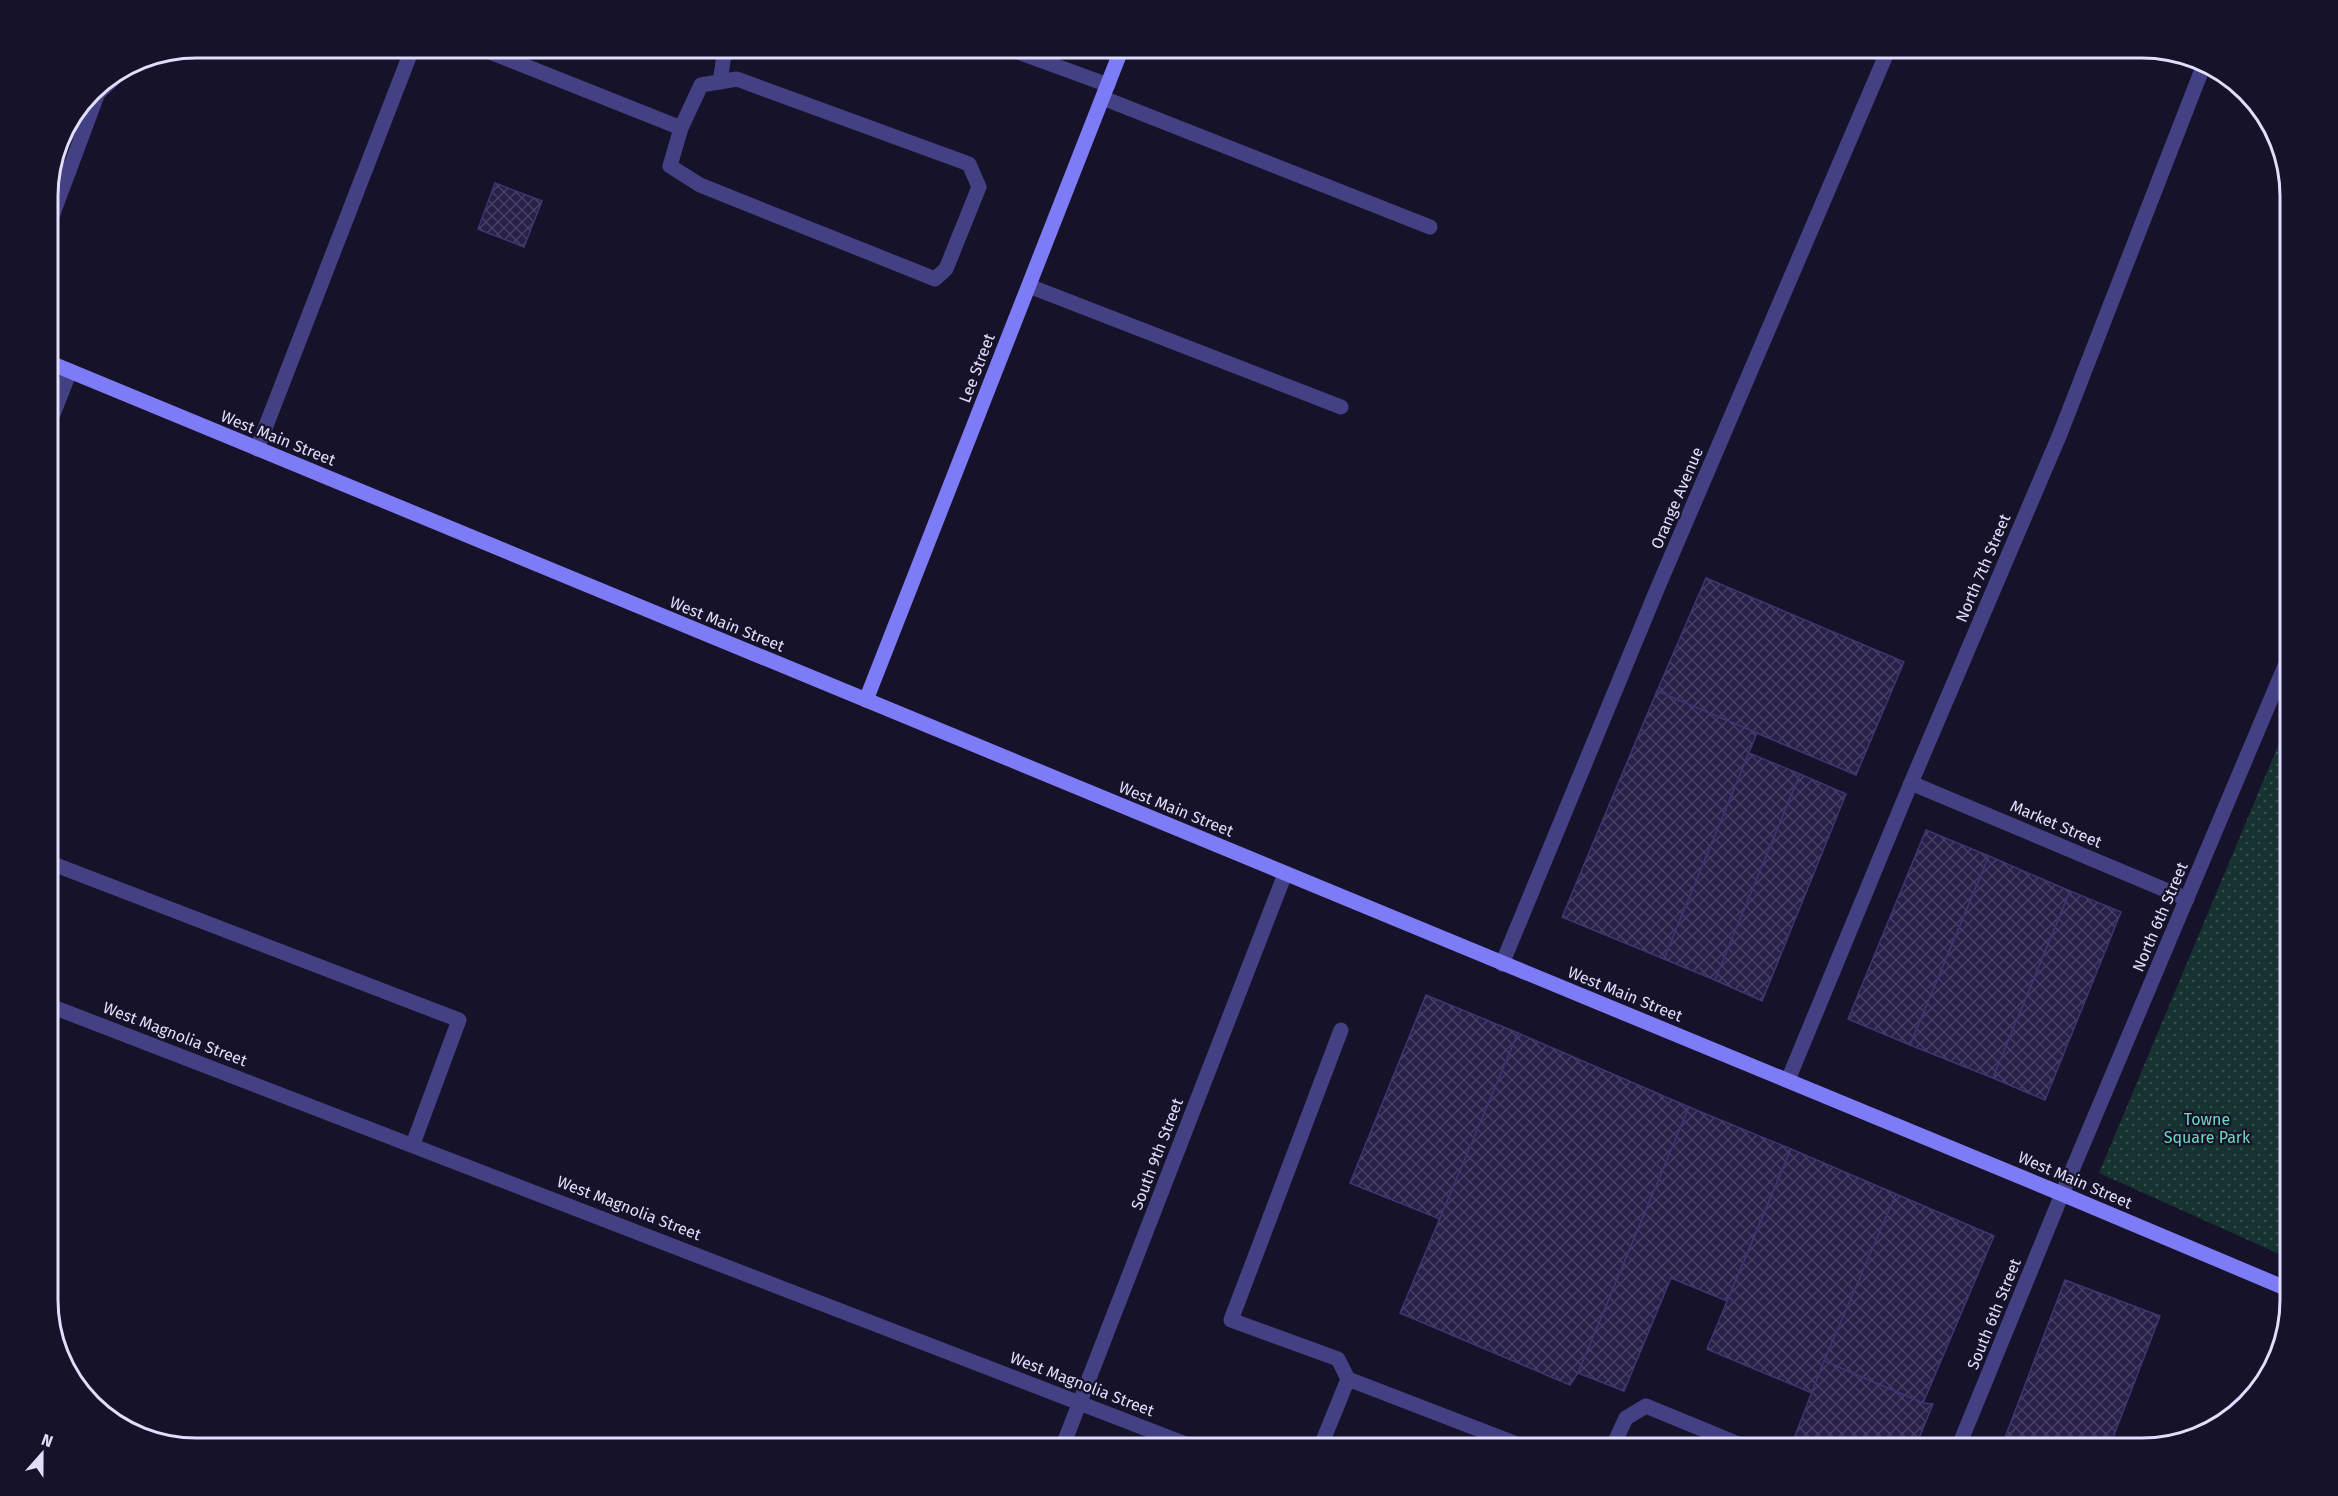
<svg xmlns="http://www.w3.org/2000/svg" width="2338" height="1496" font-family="'Fira Sans',sans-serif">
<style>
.park{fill:url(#park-dots)}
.building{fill:url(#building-cross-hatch);stroke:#403473;stroke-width:1.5}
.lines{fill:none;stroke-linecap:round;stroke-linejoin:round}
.lane{stroke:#434184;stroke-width:15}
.street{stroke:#434184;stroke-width:15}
.secondary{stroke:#7d7bf6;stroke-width:15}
.labels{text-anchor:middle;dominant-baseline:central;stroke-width:4.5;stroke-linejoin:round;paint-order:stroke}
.street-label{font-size:16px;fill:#e0ddfd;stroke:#161229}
.park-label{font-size:16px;fill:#6cd9bd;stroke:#161229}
.rim{fill:none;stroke:#e0ddfd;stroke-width:3}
</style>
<defs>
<pattern id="park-dots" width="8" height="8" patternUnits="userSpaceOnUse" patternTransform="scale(1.5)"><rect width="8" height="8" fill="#163231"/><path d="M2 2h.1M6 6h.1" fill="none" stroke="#384f50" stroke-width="1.8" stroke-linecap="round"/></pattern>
<pattern id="building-cross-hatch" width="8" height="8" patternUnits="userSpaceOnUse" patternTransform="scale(1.5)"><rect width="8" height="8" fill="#282048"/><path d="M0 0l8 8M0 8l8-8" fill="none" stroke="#474063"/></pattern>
</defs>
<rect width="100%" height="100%" fill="#161229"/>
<!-- park -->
<polygon class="park" points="2290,717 2290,1259 2099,1173"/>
<!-- building -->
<g class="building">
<polygon points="495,183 542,201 524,247 478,229"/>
<polygon points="1706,578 1904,662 1856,775 1657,691"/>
<polygon points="1657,691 1757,733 1664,959 1562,917"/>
<polygon points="1749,753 1800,774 1715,980 1664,959"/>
<polygon points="1800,774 1846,794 1762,1001 1715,980"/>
<polygon points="1926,830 1989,856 1910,1045 1848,1019"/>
<polygon points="1989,856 2070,891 1993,1078 1910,1045"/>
<polygon points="2070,891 2121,912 2045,1100 1993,1078"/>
<polygon points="1426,995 1518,1033 1440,1219 1350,1183"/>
<polygon points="1518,1033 1689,1107 1578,1373 1570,1385 1400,1313"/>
<polygon points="1689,1107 1791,1149 1727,1301 1671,1278 1624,1391 1578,1373"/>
<polygon points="1791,1149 1896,1194 1812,1393 1707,1349"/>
<polygon points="1896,1194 1994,1236 1923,1403 1824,1361"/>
<polygon points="2065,1280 2160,1316 2109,1448 2001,1448"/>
<polygon points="1824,1361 1923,1403 1933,1404 1915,1448 1812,1448 1793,1441"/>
</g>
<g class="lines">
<!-- lane -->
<g class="lane">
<polyline points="480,48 681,128"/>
<polyline points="1007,48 1108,85"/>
<polygon points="737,79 969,164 979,187 946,269 935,279 700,185 670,166 681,128 701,85"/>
<polyline points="720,82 725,48"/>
<polyline points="1103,98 1430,227"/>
<polyline points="48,227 98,93 121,72"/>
<polyline points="1029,286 1341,407"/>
<polyline points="257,449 411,52 419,48"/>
<polyline points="48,862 459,1020 413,1144"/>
<polyline points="1348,1379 1527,1448"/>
<polyline points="1320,1448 1348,1379 1338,1359 1231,1320 1341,1030"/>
<polyline points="1612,1448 1626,1418 1646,1406 1748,1448"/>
</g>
<!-- street -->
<g class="street">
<polyline points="48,427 70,371"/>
<polyline points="1911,783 2187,899"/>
<polyline points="1502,964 1658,587 1889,48"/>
<polyline points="48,1005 1196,1448"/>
<polyline points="1788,1080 1911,783 2060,434 2203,67"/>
<polyline points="1062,1448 1285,874"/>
<polyline points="1958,1448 2062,1194 2290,654"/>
</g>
<!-- secondary -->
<g class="secondary">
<polyline points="48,362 2062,1194 2290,1290"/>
<polyline points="866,700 1122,48"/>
</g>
</g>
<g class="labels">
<!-- street labels -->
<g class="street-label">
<text transform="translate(977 368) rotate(-69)">Lee Street</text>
<text transform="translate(278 438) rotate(22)">West Main Street</text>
<text transform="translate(1677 498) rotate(-67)">Orange Avenue</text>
<text transform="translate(1983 568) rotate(-67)">North 7th Street</text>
<text transform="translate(727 624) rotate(22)">West Main Street</text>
<text transform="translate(1176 809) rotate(22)">West Main Street</text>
<text transform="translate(2056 824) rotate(23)">Market Street</text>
<text transform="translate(2160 917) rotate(-67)">North 6th Street</text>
<text transform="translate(1625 994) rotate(22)">West Main Street</text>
<text transform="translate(175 1034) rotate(21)">West Magnolia Street</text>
<text transform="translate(1157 1154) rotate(-69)">South 9th Street</text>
<text transform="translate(2075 1180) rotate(23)">West Main Street</text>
<text transform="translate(629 1208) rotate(21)">West Magnolia Street</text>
<text transform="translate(1994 1314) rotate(-68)">South 6th Street</text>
<text transform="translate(1082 1384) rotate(21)">West Magnolia Street</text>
</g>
<!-- park labels -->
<g class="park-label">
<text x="2207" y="1119">Towne<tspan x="2207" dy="18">Square Park</tspan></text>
</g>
</g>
<!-- crop -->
<path d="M0 0H2338V1496H0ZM196 58H2142A138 138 0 0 1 2280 196V1300A138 138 0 0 1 2142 1438H196A138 138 0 0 1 58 1300V196A138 138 0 0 1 196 58Z" fill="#161229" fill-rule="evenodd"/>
<path class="rim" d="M196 58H2142A138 138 0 0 1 2280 196V1300A138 138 0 0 1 2142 1438H196A138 138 0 0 1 58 1300V196A138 138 0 0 1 196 58Z"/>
<!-- north arrow -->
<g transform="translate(42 1454) rotate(21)" stroke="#161229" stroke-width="4.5" paint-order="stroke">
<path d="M0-4.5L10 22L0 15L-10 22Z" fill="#e0ddfd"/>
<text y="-9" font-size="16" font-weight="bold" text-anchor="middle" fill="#e0ddfd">N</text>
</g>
</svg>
